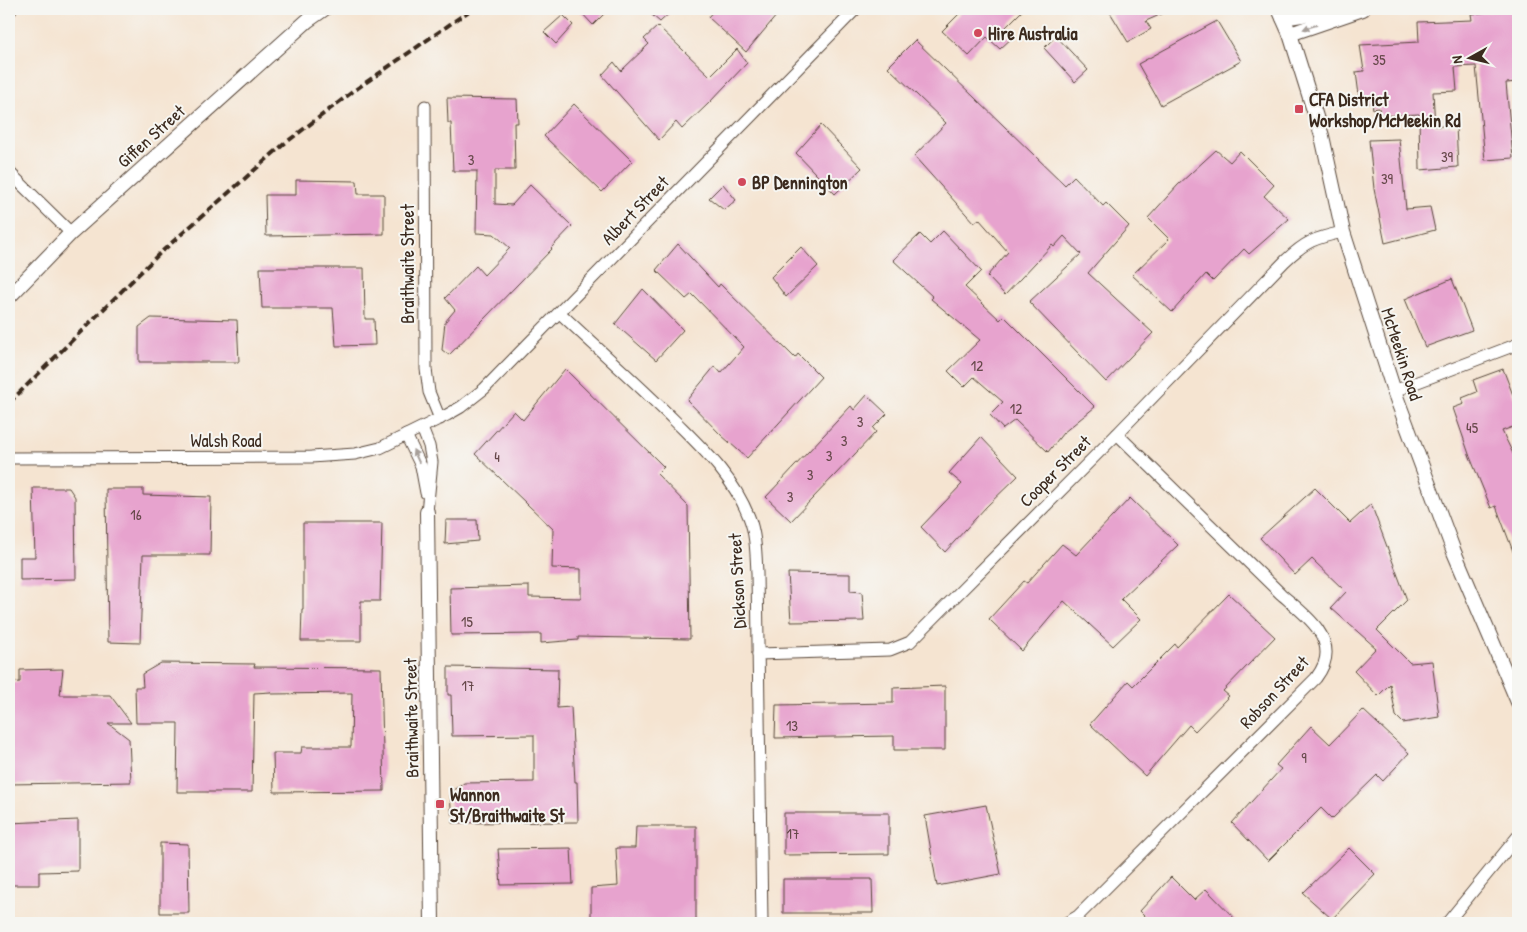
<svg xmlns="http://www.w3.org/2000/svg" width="1527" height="932" font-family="'Patrick Hand',sans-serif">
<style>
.building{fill:#e7a3ce}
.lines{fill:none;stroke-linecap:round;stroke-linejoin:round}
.minor-casing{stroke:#574639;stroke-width:13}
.tertiary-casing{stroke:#574639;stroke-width:16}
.minor{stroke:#fff;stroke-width:11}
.tertiary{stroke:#fff;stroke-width:14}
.rail{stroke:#3b2a1e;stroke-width:4;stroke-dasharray:8 4;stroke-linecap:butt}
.oneway{fill:#a79f9a}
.poi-dot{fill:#d1495b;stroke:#f6f6f2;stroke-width:2}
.labels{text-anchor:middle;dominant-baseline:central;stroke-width:4;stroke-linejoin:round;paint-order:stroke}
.number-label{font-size:15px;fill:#66484a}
.poi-label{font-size:18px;font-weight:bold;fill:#3b2a1e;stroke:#f6f6f2;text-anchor:start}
.street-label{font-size:18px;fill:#3b2a1e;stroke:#f6f6f2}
</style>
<rect width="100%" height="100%" fill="#f6f6f2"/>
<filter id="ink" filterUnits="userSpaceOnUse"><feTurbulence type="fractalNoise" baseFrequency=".02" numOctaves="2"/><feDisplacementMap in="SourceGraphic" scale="10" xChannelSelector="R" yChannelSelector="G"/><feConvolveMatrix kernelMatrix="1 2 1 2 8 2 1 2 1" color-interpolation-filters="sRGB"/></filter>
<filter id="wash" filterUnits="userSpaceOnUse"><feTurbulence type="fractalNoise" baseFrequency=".0096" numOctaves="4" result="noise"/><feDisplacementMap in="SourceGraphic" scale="20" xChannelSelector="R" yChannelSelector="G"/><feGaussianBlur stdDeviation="1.12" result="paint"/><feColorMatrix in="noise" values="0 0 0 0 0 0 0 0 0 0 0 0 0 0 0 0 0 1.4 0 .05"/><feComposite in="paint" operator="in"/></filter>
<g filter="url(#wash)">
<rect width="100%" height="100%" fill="#f5e4d1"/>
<g id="blocks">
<!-- building -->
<g class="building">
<polygon points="578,9 609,9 593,25"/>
<polygon points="645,9 674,9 660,22"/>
<polygon points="715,9 782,9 746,52 708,17"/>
<polygon points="964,9 1024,9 1006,27 1014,36 1000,49 987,37 969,56 942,31"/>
<polygon points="1108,9 1173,9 1146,21 1151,29 1128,42"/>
<polygon points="1518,9 1518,82 1506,83 1513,158 1485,160 1476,66 1455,67 1457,91 1433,92 1435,126 1456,126 1458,167 1420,170 1419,114 1380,116 1379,108 1373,109 1372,103 1360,103 1356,72 1364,71 1360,45 1419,42 1418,22 1472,20 1471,14"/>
<polygon points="563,15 573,25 556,44 544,32"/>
<polygon points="1217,21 1241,61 1161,105 1138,64"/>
<polygon points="658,26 710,76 737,49 747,63 709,103 682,129 676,122 659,140 602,75 614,62 621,71 649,44 644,39"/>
<polygon points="1056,36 1088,70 1075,82 1044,48"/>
<polygon points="915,40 1065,185 1074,176 1103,206 1106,203 1129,226 1088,273 1153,333 1106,382 1029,302 1081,254 1064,236 1054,247 1052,245 1005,295 987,276 1008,252 979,219 974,223 914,156 946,123 888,67"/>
<polygon points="447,98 517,99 518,123 514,123 515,170 495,170 495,204 512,205 530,185 572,226 551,248 552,249 449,355 442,350 445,322 455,310 445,298 476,266 484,275 510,248 494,234 476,233 477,171 453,171 451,123 448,123"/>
<polygon points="574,104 632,161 602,192 544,136"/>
<polygon points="821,125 862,168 835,194 796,153"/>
<polygon points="1399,139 1406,209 1430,207 1435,230 1385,243 1374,189 1369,140"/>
<polygon points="1216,150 1230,162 1240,151 1274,185 1264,196 1289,219 1249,254 1244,249 1213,281 1206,274 1172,312 1132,275 1169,239 1148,218 1178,185"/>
<polygon points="296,180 357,181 358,194 384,194 384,234 266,236 265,195 296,195"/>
<polygon points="723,184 736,200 724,210 709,198"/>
<polygon points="943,231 981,271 965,287 1000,320 1004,316 1095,407 1063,433 1048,452 1015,420 1003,429 990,415 1003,402 974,377 964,387 948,371 980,340 931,299 933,297 893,260 920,234 930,244"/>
<polygon points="678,244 718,287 720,284 795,358 798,354 821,377 747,458 721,435 687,400 715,366 721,373 744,347 692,294 686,299 656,270"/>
<polygon points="801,247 818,266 786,297 771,277"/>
<polygon points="260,268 364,268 365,319 374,319 375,345 336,346 333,308 262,308"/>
<polygon points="1452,279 1472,330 1425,347 1405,299"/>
<polygon points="643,289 683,330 656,360 615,324"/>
<polygon points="151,318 237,320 239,362 139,362 139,327"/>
<polygon points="565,369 664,467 657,474 688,506 690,639 578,637 578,640 541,643 541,634 451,635 450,588 529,586 529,597 581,598 581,569 552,568 553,529 475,454 514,411 523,420"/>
<polygon points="1503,369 1518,408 1518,425 1502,431 1518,464 1517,562 1496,506 1491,508 1470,457 1453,408 1464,404 1462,398 1477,392 1473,380"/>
<polygon points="867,395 887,414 873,428 876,432 791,521 766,497 851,406 854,410"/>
<polygon points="981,437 1018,476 986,507 945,552 921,527 962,484 949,473"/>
<polygon points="33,488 69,488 75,497 76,579 20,580 20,557 35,557"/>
<polygon points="1315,488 1350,523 1371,504 1407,600 1377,630 1410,663 1432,661 1439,717 1403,723 1396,716 1390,684 1378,696 1354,671 1376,648 1331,608 1346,592 1312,559 1295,575 1260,538"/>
<polygon points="106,489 143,489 143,495 211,497 210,555 143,555 140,643 108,642"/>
<polygon points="1130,498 1178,545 1121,599 1141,619 1113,646 1064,601 1022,651 989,619 1024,581 1027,583 1062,544 1076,555"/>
<polygon points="446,520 477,520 478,541 445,544"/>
<polygon points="303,523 382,523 380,601 361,601 361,641 301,641 302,609 303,609"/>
<polygon points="788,573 850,574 850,591 862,592 864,621 791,622"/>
<polygon points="1229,594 1275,637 1223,691 1229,696 1195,731 1189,725 1145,776 1090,724 1128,681 1133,686 1175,644 1177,647"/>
<polygon points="161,663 255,664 254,667 381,668 384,791 274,792 273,753 301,753 302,747 351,747 352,693 271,694 271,692 254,693 252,792 177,792 178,723 136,723 135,687 143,687 142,674"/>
<polygon points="448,667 558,669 557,708 571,707 575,782 577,782 578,822 452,823 450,793 464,783 534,782 534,735 452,736 451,695 448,695"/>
<polygon points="63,669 60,695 110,695 131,723 108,723 129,739 131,782 9,784 9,683 20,682 20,670"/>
<polygon points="945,686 945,750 894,750 894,736 775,738 776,705 893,703 893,688"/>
<polygon points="1363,710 1409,753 1383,781 1377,775 1332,819 1321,808 1268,861 1232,823 1281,769 1276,765 1311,726 1330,744"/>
<polygon points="986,805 1001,874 937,886 925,816"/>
<polygon points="784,813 889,813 889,854 784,855"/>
<polygon points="78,820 78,871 39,872 39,885 9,885 9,823"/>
<polygon points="636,826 696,826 696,923 591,923 591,888 618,886 616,848 635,848"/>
<polygon points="160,843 188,844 189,913 160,913"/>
<polygon points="571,848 573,884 501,885 498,849"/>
<polygon points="1349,848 1375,874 1332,919 1303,893"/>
<polygon points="1171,877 1194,900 1206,889 1239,923 1152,923 1140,911"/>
<polygon points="783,879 872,879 873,913 783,913"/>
</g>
</g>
</g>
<g filter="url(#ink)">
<use href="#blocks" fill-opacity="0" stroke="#574639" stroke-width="1"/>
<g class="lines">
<!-- minor casing -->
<g class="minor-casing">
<g id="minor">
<polyline points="9,12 12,9"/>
<polyline points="425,106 426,369 429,392 440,419"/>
<polyline points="9,172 71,233"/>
<path d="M560,313c38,36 78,71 116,109 29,29 57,55 73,95 7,17 7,38 8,56l5,350"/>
<polyline points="1394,391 1518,344"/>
<polyline points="422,428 429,446 432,462 427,512"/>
<polyline points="406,435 421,466 426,493"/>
<polyline points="9,458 311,457 355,454 380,448 447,415 461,407 484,389 856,9"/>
<path d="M758,654l132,-4 20,-8 207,-208 168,-173c21,-20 30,-23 58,-29"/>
<path d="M1066,923l12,-7 238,-238c3,-4 6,-9 8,-14 11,-30 -24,-53 -43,-70l-164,-160"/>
<polyline points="1447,923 1518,836"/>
</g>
</g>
<!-- tertiary casing -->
<g class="tertiary-casing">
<g id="tertiary">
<polyline points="1279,9 1290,34 1322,136 1343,232 1394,391 1454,552 1518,702"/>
<polyline points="1283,18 1339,9"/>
<polyline points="1290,34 1363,9"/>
<polyline points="9,297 71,233 307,21 324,9"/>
<polyline points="427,512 432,923"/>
</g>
</g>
<!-- minor -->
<use href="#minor" class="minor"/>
<!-- tertiary -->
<use href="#tertiary" class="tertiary"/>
<!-- rail -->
<polyline class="rail" points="9,403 159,254 284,144 355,90 472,9"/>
</g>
<!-- one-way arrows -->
<defs><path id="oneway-solid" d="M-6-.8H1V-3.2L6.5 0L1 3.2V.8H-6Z" transform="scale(1.25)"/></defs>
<g class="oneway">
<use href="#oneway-solid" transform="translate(1310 27) rotate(162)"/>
<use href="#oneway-solid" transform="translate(416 456) rotate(-115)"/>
</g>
</g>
<!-- markers -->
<g class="poi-dot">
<circle cx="978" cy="33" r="5"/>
<rect x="1294" y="104" width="10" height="10" rx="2.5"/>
<circle cx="742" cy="182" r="5"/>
<rect x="435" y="799" width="10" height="10" rx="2.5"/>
</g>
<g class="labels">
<!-- number labels -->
<g class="number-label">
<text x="1379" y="59">35</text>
<text x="1447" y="156">39</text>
<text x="471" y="159">3</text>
<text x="1387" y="178">39</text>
<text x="977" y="365">12</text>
<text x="1016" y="408">12</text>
<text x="860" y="421">3</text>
<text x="1472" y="427">45</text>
<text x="844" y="440">3</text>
<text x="829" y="455">3</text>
<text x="497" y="456">4</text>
<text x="810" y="474">3</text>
<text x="790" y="496">3</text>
<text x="136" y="514">16</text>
<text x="467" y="621">15</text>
<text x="468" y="685">17</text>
<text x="792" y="725">13</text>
<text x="1304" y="757">9</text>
<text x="793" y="833">17</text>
</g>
<!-- poi labels -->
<g class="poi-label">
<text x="988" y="33">Hire Australia</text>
<text x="1309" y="99">CFA District<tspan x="1309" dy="21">Workshop/McMeekin Rd</tspan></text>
<text x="752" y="182">BP Dennington</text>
<text x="450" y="794">Wannon<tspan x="450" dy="21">St/Braithwaite St</tspan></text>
</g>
<!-- street labels -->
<g class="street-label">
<text transform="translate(151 136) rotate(-42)">Giffen Street</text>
<text transform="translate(635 210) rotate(-46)">Albert Street</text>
<text transform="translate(407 264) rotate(-90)">Braithwaite Street</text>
<text transform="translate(1402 354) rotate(72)">McMeekin Road</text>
<text x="226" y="440">Walsh Road</text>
<text transform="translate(1055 471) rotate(-45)">Cooper Street</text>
<text transform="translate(737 581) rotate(-93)">Dickson Street</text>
<text transform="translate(1274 692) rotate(-47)">Robson Street</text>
<text transform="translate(411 718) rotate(-91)">Braithwaite Street</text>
</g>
</g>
<!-- margin -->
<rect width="1527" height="932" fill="none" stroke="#f6f6f2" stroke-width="30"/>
<!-- north arrow -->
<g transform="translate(1470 58) rotate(262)" stroke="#f6f6f2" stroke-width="4" paint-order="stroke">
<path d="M0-4L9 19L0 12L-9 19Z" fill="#3b2a1e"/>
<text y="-8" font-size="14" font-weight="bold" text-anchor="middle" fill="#3b2a1e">N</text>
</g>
</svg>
